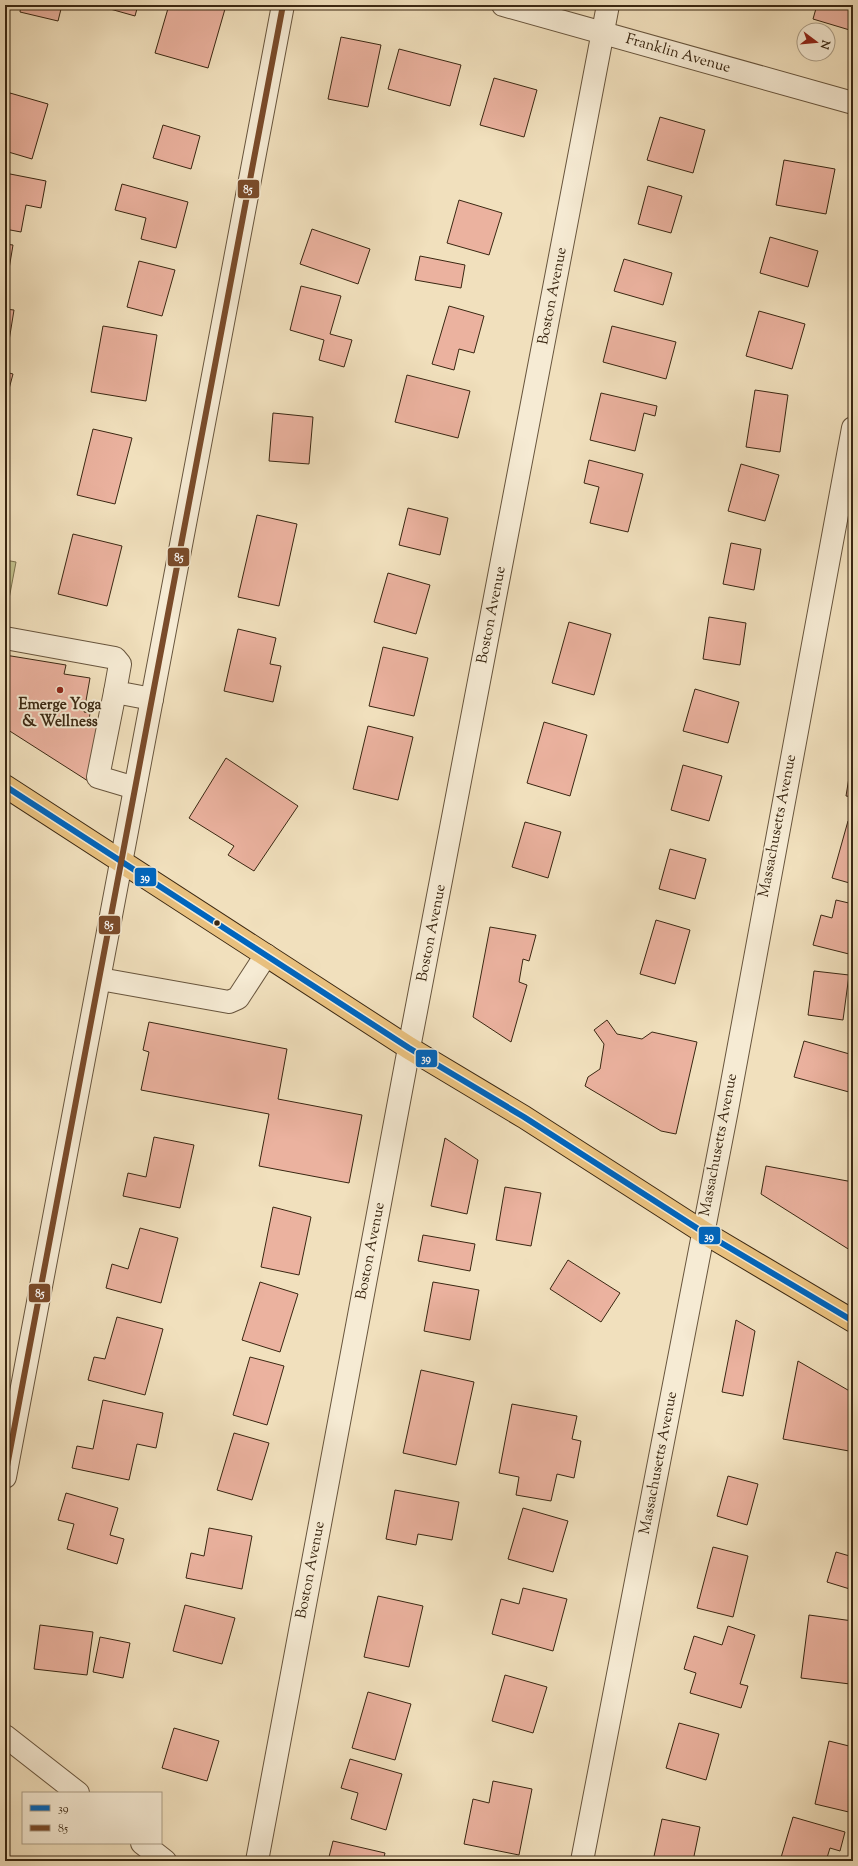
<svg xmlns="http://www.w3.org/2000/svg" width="858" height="1866" font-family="'Sorts Mill Goudy',serif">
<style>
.green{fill:#c1c08c;stroke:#7e744f}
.building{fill:#ebb29f;stroke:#3a2712}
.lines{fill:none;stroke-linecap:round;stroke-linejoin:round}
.minor-casing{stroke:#68553d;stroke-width:24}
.major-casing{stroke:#3a2712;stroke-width:24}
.minor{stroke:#f6ebd4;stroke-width:22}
.major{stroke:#e8c07e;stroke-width:22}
.bus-1-casing{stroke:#f6ebd4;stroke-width:9}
.bus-2-casing{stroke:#f6ebd4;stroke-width:9}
.bus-1{stroke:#0065bd;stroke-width:6}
.bus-2{stroke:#7a4b2a;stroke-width:6}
.poi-dot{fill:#8f2418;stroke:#f6ebd4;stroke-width:1.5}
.bus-dot{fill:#3a2712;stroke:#f6ebd4;stroke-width:1.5}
.labels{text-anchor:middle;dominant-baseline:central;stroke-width:4;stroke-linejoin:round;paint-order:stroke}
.street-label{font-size:15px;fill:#3a2712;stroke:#f6ebd4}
.poi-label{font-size:15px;font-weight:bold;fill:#3a2712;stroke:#f6ebd4}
.line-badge{stroke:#f6ebd4;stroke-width:1.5}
.badge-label{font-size:11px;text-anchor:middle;font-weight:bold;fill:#fff}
</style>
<rect width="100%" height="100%" fill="#f1e0bd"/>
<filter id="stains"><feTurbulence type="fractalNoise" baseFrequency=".005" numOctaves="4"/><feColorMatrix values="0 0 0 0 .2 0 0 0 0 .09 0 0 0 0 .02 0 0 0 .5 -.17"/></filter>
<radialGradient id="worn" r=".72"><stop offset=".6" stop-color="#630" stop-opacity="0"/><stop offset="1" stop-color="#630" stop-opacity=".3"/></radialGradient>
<!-- green -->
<polygon class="green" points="5,560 16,562 5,620"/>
<!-- building -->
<g class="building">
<polygon points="21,5 62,5 58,21 20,12"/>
<polygon points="96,5 138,5 135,16"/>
<polygon points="169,5 212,5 225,9 208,68 155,53"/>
<polygon points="817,5 853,5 853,31 813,19"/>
<polygon points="341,37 381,45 368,107 328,99"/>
<polygon points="399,49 461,65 450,106 388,89"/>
<polygon points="494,78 537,90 524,137 480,125"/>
<polygon points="10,93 48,104 32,159 5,151 5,110"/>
<polygon points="660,117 705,130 693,173 647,160"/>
<polygon points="163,125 200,136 191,169 153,158"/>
<polygon points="784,160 835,169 826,214 776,205"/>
<polygon points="5,173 46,181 41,208 26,205 21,232 5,229"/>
<polygon points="122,184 188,202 176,248 141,239 146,218 115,210"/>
<polygon points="648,186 682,196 671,233 638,224"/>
<polygon points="459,200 502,213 489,255 447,243"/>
<polygon points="312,229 370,249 358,284 300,264"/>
<polygon points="770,237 818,251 808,287 760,273"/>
<polygon points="5,244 13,245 7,281 5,280"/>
<polygon points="420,256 465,265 461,288 415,280"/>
<polygon points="624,259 672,273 663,305 614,291"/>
<polygon points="139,261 175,270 162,316 127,307"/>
<polygon points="301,286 341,296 330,334 352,340 344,367 319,360 324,340 290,330"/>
<polygon points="449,306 484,316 474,353 459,349 454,370 432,364"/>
<polygon points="5,309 14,310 8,347 5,347"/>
<polygon points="759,311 805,324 792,369 746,356"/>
<polygon points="103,326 157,335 146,401 91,392"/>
<polygon points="612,326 676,342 666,379 603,362"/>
<polygon points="5,372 13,374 5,404"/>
<polygon points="407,375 470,391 458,438 395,422"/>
<polygon points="755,390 788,395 780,452 746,447"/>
<polygon points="601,393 657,406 655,416 644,413 635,451 590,440"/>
<polygon points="273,413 313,417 309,464 269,461"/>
<polygon points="93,429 132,438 115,504 77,495"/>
<polygon points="589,460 643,474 628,532 590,523 599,487 584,483"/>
<polygon points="741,464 779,475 765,521 728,511"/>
<polygon points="408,508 448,518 440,555 399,545"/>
<polygon points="257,515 297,524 279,606 238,597"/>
<polygon points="73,534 122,546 107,606 58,594"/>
<polygon points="731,543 761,549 754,590 723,584"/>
<polygon points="388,573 430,585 416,634 374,622"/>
<polygon points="709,617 746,623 740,665 703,659"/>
<polygon points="569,622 611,634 594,695 552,683"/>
<polygon points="238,629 276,638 270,664 281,666 273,702 224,691"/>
<polygon points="383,647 428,658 414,716 369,706"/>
<polygon points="5,655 66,665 64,674 90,678 84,712 90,713 89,721 98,722 88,781 5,728"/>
<polygon points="695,689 739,702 728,743 683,731"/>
<polygon points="544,722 587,735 570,796 527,783"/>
<polygon points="368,726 413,737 398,800 353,789"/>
<polygon points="226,758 298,806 254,871 228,855 234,846 189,818"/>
<polygon points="852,759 853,759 853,797 846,796"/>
<polygon points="683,765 722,776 709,821 671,810"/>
<polygon points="848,821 853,823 853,884 832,878"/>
<polygon points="525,822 561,832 548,878 512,867"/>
<polygon points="670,849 706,859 695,899 659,889"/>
<polygon points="836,900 853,904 853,955 813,945 821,915 832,918"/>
<polygon points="656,920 690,930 675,984 640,974"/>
<polygon points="490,927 536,935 529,961 523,959 519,982 527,985 511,1042 473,1017"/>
<polygon points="814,971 849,975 843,1020 808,1015"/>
<polygon points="607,1020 617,1034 642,1039 652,1032 697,1042 676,1134 661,1131 585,1086 588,1077 600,1069 604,1044 594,1030"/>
<polygon points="149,1022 287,1049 278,1099 362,1115 349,1183 259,1166 269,1114 141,1090 149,1052 143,1050"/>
<polygon points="804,1041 853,1055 853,1077 849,1092 794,1077"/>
<polygon points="154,1137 194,1145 180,1208 123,1196 128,1173 146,1177"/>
<polygon points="445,1138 478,1160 467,1214 431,1206"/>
<polygon points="766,1166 853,1182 853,1252 761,1194"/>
<polygon points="505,1187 541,1193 531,1246 496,1240"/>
<polygon points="273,1207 311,1217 299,1275 261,1267"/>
<polygon points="140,1228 178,1238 161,1303 106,1288 112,1264 128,1269"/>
<polygon points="423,1235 475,1244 470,1271 418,1261"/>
<polygon points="568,1260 620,1293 601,1322 550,1289"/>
<polygon points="260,1282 298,1294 280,1352 242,1340"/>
<polygon points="433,1282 479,1290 470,1340 424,1331"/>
<polygon points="117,1317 163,1329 145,1395 88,1380 94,1357 105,1359"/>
<polygon points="736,1320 755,1331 743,1396 722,1392"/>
<polygon points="250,1357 284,1366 267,1425 233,1415"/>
<polygon points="798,1361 853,1393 853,1427 849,1451 783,1439"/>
<polygon points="421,1370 474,1382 456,1465 403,1453"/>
<polygon points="103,1400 163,1413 156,1448 137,1444 129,1480 72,1468 77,1446 93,1449"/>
<polygon points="512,1404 577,1416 572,1439 581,1441 574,1478 557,1474 551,1501 516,1495 519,1477 499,1473"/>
<polygon points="853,1427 853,1452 849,1451"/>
<polygon points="234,1433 269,1443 252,1500 217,1490"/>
<polygon points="728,1476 758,1484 747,1525 717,1516"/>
<polygon points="395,1490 459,1502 452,1540 418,1534 416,1545 386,1539"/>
<polygon points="66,1493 118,1508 110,1535 124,1539 117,1564 67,1549 74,1524 58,1520"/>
<polygon points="523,1508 568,1521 553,1572 508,1559"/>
<polygon points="209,1528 252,1536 242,1589 186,1578 191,1553 204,1556"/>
<polygon points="713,1547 748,1556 733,1617 697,1608"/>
<polygon points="836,1552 853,1557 853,1590 827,1582"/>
<polygon points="523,1588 567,1599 553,1651 492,1634 501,1599 519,1604"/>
<polygon points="378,1596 423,1606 409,1667 364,1657"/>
<polygon points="185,1605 235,1618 222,1664 173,1651"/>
<polygon points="809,1615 853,1621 853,1664 850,1684 801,1678"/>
<polygon points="40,1625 93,1632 87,1675 34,1669"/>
<polygon points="728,1626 755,1635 740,1684 748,1686 741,1708 690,1693 696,1673 684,1669 694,1636 722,1645"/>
<polygon points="100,1637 130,1643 123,1678 93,1672"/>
<polygon points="505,1675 547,1687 533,1733 492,1721"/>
<polygon points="368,1692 411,1704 395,1760 352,1748"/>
<polygon points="679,1723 719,1734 706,1780 666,1768"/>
<polygon points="174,1728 219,1741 207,1781 162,1768"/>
<polygon points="829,1741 853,1747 853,1813 815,1804"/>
<polygon points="350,1759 402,1774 386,1830 351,1819 358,1793 341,1788"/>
<polygon points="493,1781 532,1789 519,1855 464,1844 473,1799 489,1803"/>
<polygon points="793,1817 845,1832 840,1851 830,1848 826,1861 780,1861"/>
<polygon points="662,1819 700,1827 693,1861 653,1861"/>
<polygon points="333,1841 385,1853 383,1861 328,1861"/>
</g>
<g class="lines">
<!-- minor casing -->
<g class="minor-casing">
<g id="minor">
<polyline points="503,5 853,103"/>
<polyline points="5,638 115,658 120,664 115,692 152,699"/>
<polyline points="115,692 98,777 135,788"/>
<polyline points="100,979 229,1002 238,998 266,955"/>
<polyline points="5,1477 283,5"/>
<polyline points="5,1736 78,1793"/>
<polyline points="142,1843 165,1861"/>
<polyline points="257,1861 409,1048 608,5"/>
<polyline points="582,1861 727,1110 853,428"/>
</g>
</g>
<!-- major casing -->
<g class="major-casing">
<polyline id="major" points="5,786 409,1048 524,1117 703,1232 853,1321"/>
</g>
<!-- minor -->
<use href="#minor" class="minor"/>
<!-- major -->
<use href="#major" class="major"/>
<!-- bus-1 casing -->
<g class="bus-1-casing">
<polyline id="bus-1" points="5,786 409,1048 524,1117 703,1232 853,1321"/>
</g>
<!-- bus-2 casing -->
<g class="bus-2-casing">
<polyline id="bus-2" points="5,1477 283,5"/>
</g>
<!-- bus-1 -->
<use href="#bus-1" class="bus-1"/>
<!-- bus-2 -->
<use href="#bus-2" class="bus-2"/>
</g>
<!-- markers -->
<circle class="poi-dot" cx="60" cy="690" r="4"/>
<circle class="bus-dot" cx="217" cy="923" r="3.5"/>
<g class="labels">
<!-- street labels -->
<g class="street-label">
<text transform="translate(678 54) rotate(16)">Franklin Avenue</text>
<text transform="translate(553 296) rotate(-79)">Boston Avenue</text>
<text transform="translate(492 615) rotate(-79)">Boston Avenue</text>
<text transform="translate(778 826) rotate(-79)">Massachusetts Avenue</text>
<text transform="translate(432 933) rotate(-79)">Boston Avenue</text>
<text transform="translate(719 1145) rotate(-79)">Massachusetts Avenue</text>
<text transform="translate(371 1251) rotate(-79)">Boston Avenue</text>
<text transform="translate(659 1463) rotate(-79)">Massachusetts Avenue</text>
<text transform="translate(311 1570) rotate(-79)">Boston Avenue</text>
</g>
<!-- poi labels -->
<g class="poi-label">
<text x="60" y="705">Emerge Yoga<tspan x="60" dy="17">&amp; Wellness</tspan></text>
</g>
</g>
<g class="line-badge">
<rect x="237" y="179" width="23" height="20" rx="4" fill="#7a4b2a"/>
<rect x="167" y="547" width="23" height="20" rx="4" fill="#7a4b2a"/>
<rect x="134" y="867" width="23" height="20" rx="4" fill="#0065bd"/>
<rect x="98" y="915" width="23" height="20" rx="4" fill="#7a4b2a"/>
<rect x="415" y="1049" width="23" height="19" rx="4" fill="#0065bd"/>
<rect x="698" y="1226" width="23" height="19" rx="4" fill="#0065bd"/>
<rect x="28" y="1283" width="23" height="20" rx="4" fill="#7a4b2a"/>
</g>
<g class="badge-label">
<text x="248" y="193">85</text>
<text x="179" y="561">85</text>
<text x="145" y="881">39</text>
<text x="109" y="929">85</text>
<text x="426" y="1062">39</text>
<text x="709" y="1240">39</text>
<text x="40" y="1297">85</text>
</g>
<!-- margin -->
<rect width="858" height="1866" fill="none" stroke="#f1e0bd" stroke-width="20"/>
<rect x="6" y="6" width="846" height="1854" fill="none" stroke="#3a2712" stroke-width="2"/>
<rect x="10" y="10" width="838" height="1846" fill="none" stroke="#3a2712"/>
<!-- legend -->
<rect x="22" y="1792" width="140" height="52" fill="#f6ebd4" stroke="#ab9d86"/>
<rect x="30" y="1805" width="20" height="6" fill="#0065bd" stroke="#ab9d86"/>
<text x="58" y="1812" font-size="12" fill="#3a2712">39</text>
<rect x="30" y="1825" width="20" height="6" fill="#7a4b2a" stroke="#ab9d86"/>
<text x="58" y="1832" font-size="12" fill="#3a2712">85</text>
<!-- north arrow -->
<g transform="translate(816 42) rotate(106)"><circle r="19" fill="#f6ebd4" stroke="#ab9d86"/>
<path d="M0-3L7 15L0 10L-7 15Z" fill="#8f2418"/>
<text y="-6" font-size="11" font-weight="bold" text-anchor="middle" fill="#3a2712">N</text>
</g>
<rect width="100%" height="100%" filter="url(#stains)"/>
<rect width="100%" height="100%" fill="url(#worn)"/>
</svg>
